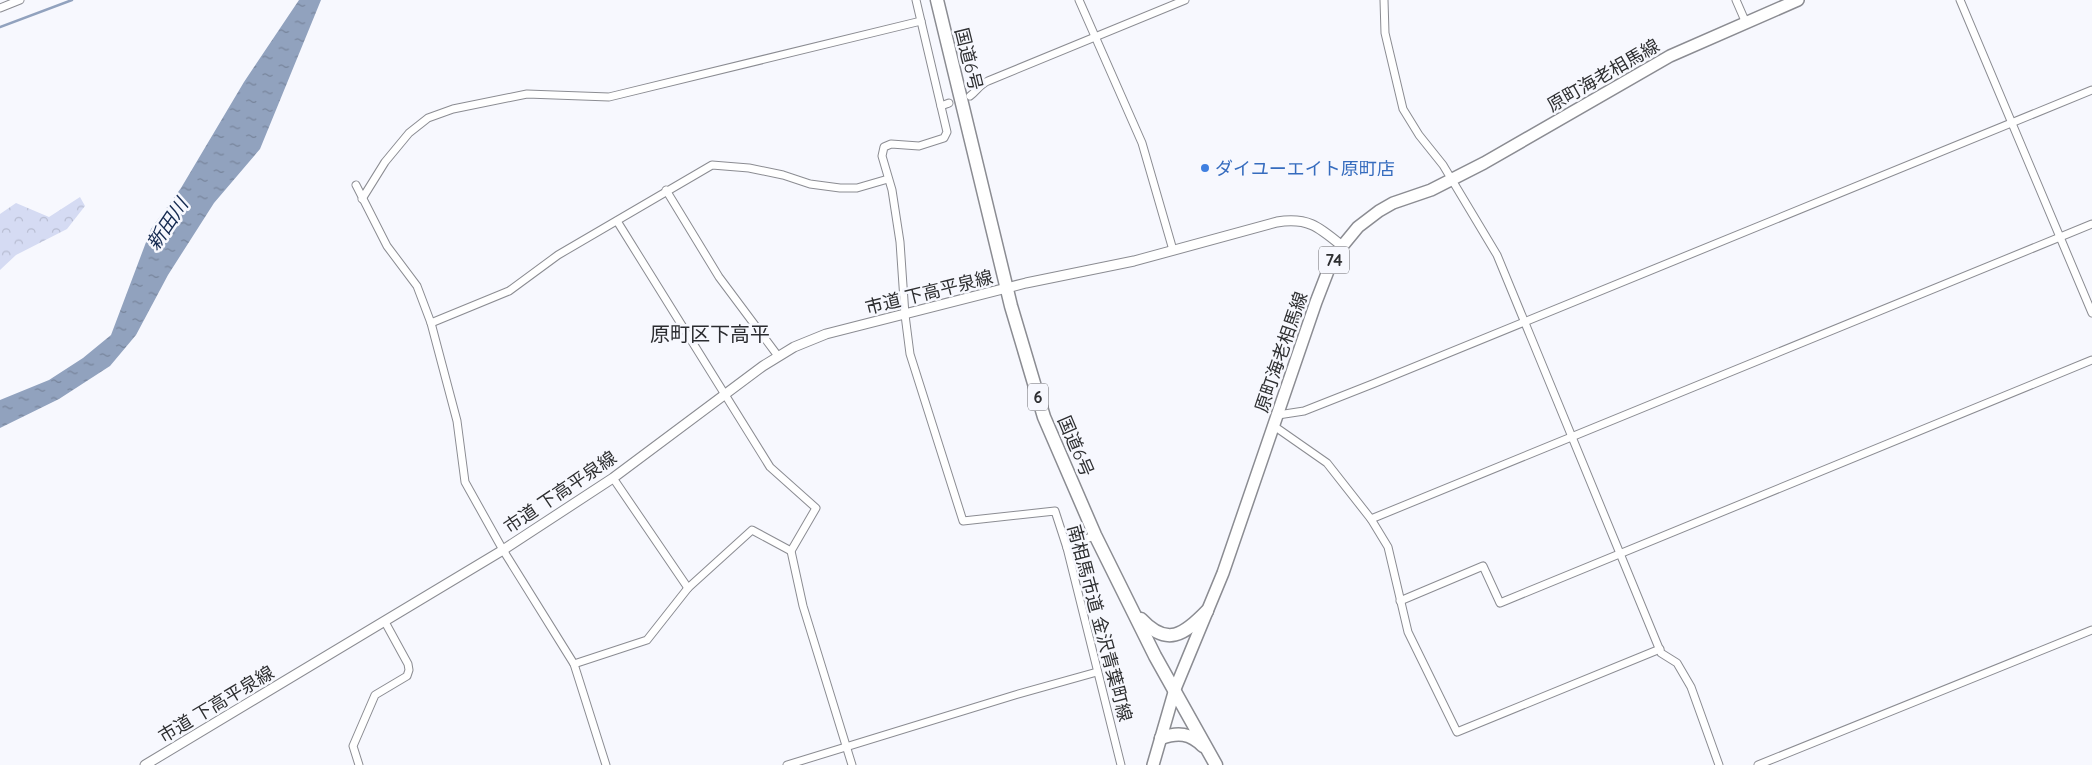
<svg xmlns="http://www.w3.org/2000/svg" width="2092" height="765" font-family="Quicksand,'Noto Sans JP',sans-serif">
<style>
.forest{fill:url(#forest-crowns)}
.water{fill:url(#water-ripples)}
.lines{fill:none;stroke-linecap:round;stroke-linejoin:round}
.stream{stroke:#91a2be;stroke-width:2.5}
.minor-casing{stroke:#8b8c92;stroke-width:9}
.tertiary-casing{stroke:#8b8c92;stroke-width:11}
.primary-casing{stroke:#8b8c92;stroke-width:14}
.trunk-casing{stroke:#8b8c92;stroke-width:15}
.minor{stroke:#fff;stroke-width:7}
.tertiary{stroke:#fff;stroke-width:9}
.primary{stroke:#fff;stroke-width:11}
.trunk{stroke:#fff;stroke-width:12}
.shop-dot{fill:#3f7fe0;stroke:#f7f8fe;stroke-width:2}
.labels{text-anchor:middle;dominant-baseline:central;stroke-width:5;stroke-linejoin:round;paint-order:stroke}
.shield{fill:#f7f8fe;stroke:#6a6b6e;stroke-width:1}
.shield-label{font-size:16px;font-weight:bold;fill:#2e2f31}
.street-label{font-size:18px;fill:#2e2f31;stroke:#f7f8fe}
.shop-label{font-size:18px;fill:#366cbe;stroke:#f7f8fe;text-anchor:start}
.water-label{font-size:19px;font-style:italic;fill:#142950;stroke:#f7f8fe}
.quarter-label{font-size:20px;fill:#2b2c30;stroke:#f7f8fe}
</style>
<defs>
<pattern id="forest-crowns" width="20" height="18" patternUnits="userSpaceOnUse" patternTransform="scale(1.25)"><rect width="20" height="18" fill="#d5dbf3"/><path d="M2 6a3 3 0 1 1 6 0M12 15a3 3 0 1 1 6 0" fill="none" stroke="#b7bcd1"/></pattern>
<pattern id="water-ripples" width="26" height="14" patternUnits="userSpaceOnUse" patternTransform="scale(1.25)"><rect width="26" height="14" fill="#91a2be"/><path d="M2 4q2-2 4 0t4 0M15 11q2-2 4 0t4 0" fill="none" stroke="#77849b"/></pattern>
</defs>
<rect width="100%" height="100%" fill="#f7f8fe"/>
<!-- forest -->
<polygon class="forest" points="80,197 85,206 67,229 16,255 0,270 0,214 16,203 49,217"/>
<!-- water -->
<polygon class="water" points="299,0 321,0 260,149 214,203 168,275 136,335 110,366 59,399 0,428 0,400 49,380 83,358 111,335 151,229 181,188 244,82"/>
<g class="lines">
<!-- stream -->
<polyline class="stream" points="0,27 72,0"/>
<!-- minor casing -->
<g class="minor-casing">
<g id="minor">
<polyline points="916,0 947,132 944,138 919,146 891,144 884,147 882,156 892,190 900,242 905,315 910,354 963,521 1055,511 1067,548 1121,765"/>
<polyline points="1079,0 1142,143 1173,250"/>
<polyline points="1384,0 1385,33 1403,109 1419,135 1443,165 1497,255 1661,653 1677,663 1691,687 1719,765"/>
<polyline points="1736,0 1746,23"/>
<polyline points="1960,0 2092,313"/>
<polyline points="0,8 20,0"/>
<path d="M970,96c7,-5 9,-11 18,-15l197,-81"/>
<polyline points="941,106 949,103"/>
<polyline points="356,185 387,246 417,286 431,323 457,421 465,482 503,550 574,664 606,765"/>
<polyline points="666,190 719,277 778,356"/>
<polyline points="362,199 385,162 409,133 428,118 453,109 527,94 609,97 921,21"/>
<polyline points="617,221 770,467 816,508 791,551 803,606 852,765"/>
<polyline points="431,323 509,291 558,255 712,165 749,168 783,175 810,184 840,188 857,188 888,179"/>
<polyline points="1278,415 1304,411 1375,383 2092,90"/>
<polyline points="1274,426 1327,463 1371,519 1388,547 1408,632 1457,732 1660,649"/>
<polyline points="613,478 688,588"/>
<polyline points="1371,519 2092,224"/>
<polyline points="1067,548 1095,535"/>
<polyline points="1400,601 1483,566 1500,603 2092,360"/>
<polyline points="574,664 647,640 688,588 752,530 791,551"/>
<polyline points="359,765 353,746 375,695 407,676 409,670 408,664 385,622"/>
<polyline points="787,765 1015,695 1097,672"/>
<polyline points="1758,765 2092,630"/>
</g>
</g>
<!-- tertiary casing -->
<g class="tertiary-casing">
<path id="tertiary" d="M145,765l358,-215 110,-72 150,-112 31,-19 32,-13 200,-51 108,-22 143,-39c31,-5 42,5 65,24"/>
</g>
<!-- primary casing -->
<g class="primary-casing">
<polyline id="primary" points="1153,765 1175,689 1223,573 1316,302 1328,271 1344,244 1358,227 1379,211 1393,203 1431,190 1484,163 1670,56 1798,0"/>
</g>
<!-- trunk casing -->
<g class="trunk-casing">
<g id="trunk">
<polyline points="937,0 1011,306 1044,417 1095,535 1155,656 1216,765"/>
<path d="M1141,619c26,28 43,16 66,-8"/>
<path d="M1161,738c17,-6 29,-5 42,8"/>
</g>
</g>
<!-- minor -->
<use href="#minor" class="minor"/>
<!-- tertiary -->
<use href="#tertiary" class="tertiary"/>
<!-- primary -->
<use href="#primary" class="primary"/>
<!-- trunk -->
<use href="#trunk" class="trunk"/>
</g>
<!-- markers -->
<circle class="shop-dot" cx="1205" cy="168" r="5"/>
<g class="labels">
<!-- shield labels -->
<g class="shield">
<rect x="1319" y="246.5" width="30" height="27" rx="4"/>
<rect x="1028" y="383.5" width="20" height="27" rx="4"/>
</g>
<g class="shield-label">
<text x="1334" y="260">74</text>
<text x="1038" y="397">6</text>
</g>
<!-- street labels -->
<g class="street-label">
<text transform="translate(969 59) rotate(76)">国道6号</text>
<text transform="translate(1603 75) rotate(-30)">原町海老相馬線</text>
<text transform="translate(929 292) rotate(-14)">市道 下高平泉線</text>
<text transform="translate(1281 352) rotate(-71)">原町海老相馬線</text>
<text transform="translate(1076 446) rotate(67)">国道6号</text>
<text transform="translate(560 492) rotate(-34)">市道 下高平泉線</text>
<text transform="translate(1100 623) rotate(75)">南相馬市道 金沢青葉町線</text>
<text transform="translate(216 704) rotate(-31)">市道 下高平泉線</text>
</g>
<!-- shop labels -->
<g class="shop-label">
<text x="1215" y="168">ダイユーエイト原町店</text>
</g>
<!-- water labels -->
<g class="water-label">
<text transform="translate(167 224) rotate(-56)">新田川</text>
</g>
<!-- quarter labels -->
<g class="quarter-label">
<text x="710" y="333">原町区下高平</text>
</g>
</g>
</svg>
